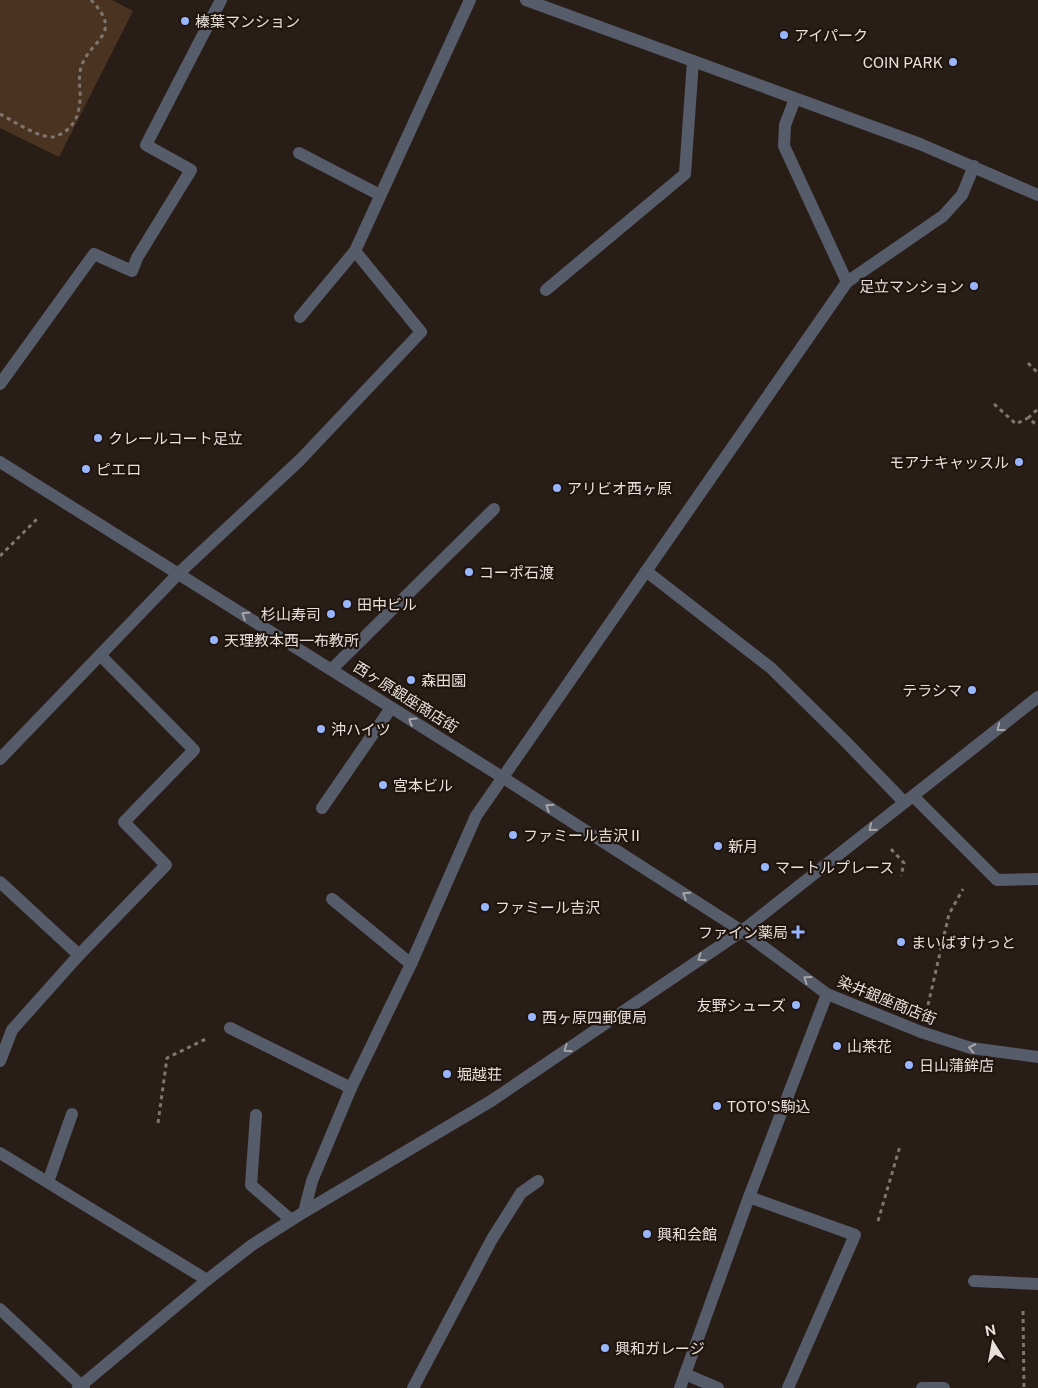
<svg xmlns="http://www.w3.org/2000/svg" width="1038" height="1388" font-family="'Public Sans','Noto Sans JP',sans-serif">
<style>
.green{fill:#4b3321}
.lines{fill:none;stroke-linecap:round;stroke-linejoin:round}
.path{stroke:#807670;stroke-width:3;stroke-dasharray:4 4;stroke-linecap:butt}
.minor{stroke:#565c69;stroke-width:12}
.oneway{stroke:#a6a5a8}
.poi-dot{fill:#98b5fd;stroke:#1f150e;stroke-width:2}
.labels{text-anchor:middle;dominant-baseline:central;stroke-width:4.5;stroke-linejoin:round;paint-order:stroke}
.poi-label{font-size:15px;fill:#e8e0db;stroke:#1f150e;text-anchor:start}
.street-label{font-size:15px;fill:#e8e0db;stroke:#1f150e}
</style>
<rect width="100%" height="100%" fill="#291e17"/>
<!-- green -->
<polygon class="green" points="0,0 112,0 133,11 59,157 0,128"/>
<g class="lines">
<!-- path -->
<g class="path">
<path d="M0,114c13,7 39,24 53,23 5,-1 10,-4 14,-7 7,-6 11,-14 12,-23 3,-12 -1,-23 1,-35 5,-32 47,-35 11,-72"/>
<polyline points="1028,363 1038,373"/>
<polyline points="994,404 1016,424 1028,418 1038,426"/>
<polyline points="1028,418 1038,409"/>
<polyline points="0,556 37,519"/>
<polyline points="891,849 904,863 901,876"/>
<polyline points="928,1005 949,914 963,889"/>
<polyline points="158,1123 167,1058 206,1039"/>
<polyline points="878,1221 900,1146"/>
<polyline points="1023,1311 1024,1388"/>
</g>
<!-- minor -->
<g class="minor">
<polyline points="526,0 920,144 1038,195"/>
<polyline points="795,99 785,125 784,146 847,282"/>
<polyline points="299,153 380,195"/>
<polyline points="546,290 685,174 693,61"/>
<polyline points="300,317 355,251"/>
<polyline points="0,384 94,254 132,271 137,258 191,170 146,145 221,0"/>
<polyline points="0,462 502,777 742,931 827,994 921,1032 971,1048 1038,1057"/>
<polyline points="646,571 771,668 845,741 904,802"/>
<polyline points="332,669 494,509"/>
<polyline points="0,759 179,573 300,460 421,332 355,251 470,0"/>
<polyline points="913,796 997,880 1038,879"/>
<polyline points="322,808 391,708"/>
<polyline points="0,882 79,955"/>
<polyline points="332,899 411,964"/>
<polyline points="230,1028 351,1088"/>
<polyline points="0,1061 12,1030 79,955 166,865 124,822 194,750 100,655"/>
<polyline points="256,1115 251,1185 291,1220"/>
<polyline points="0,1153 207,1280"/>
<polyline points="48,1182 72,1114"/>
<polyline points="749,1197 855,1235 788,1388"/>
<polyline points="304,1212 312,1181 351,1088 411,964 476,816 847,282 943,216 962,195 974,166"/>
<polyline points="974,1281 1038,1284"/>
<polyline points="0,1309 84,1388"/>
<polyline points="685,1374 718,1388"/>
<polyline points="78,1388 207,1280 252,1245 304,1212 491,1101 742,931 1038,697"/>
<polyline points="413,1388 492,1239 521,1193 538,1181"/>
<polyline points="680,1388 749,1197 827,994"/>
<polyline points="922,1388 944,1388"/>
</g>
</g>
<!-- one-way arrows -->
<defs><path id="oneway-chevron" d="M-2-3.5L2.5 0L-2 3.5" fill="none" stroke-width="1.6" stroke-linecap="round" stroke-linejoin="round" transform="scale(1.25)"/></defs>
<g class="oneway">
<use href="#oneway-chevron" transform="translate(245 615) rotate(-148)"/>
<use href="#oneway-chevron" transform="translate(412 721) rotate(-148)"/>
<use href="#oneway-chevron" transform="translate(1000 728) rotate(142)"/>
<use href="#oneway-chevron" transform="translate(549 807) rotate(-147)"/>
<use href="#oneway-chevron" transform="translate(872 828) rotate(141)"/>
<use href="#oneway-chevron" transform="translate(686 895) rotate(-147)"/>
<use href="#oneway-chevron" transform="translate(701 958) rotate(146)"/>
<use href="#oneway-chevron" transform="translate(807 979) rotate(-144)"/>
<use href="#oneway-chevron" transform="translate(972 1048) rotate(-168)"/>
<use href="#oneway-chevron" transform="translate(567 1049) rotate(146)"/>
</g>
<!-- markers -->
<g class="poi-dot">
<circle cx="185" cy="21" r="5"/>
<circle cx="784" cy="35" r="5"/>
<circle cx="953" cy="62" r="5"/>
<circle cx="974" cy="286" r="5"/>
<circle cx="98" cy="438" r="5"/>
<circle cx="1019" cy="462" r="5"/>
<circle cx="86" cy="469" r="5"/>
<circle cx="557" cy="488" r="5"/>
<circle cx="469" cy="572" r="5"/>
<circle cx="347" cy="604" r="5"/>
<circle cx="331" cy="614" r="5"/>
<circle cx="214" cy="640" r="5"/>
<circle cx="411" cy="680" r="5"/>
<circle cx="972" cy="690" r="5"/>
<circle cx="321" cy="729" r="5"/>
<circle cx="383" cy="785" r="5"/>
<circle cx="513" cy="835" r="5"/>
<circle cx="718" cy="846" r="5"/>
<circle cx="765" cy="867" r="5"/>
<circle cx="485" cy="907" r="5"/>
<path d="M795.5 924.5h5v5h5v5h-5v5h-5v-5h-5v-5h5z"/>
<circle cx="901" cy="942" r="5"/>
<circle cx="796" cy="1005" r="5"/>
<circle cx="532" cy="1017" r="5"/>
<circle cx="837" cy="1046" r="5"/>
<circle cx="909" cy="1065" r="5"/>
<circle cx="447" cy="1074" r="5"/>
<circle cx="717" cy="1106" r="5"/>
<circle cx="647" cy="1234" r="5"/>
<circle cx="605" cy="1348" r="5"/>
</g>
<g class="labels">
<!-- poi labels -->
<g class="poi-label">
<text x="195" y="21">榛葉マンション</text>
<text x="794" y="35">アイパーク</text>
<text x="943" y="62" text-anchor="end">COIN PARK</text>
<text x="964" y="286" text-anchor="end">足立マンション</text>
<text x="108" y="438">クレールコート足立</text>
<text x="1009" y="462" text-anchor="end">モアナキャッスル</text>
<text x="96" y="469">ピエロ</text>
<text x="567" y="488">アリビオ西ヶ原</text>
<text x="479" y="572">コーポ石渡</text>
<text x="357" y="604">田中ビル</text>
<text x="321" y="614" text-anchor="end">杉山寿司</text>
<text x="224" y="640">天理教本西一布教所</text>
<text x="421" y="680">森田園</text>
<text x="962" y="690" text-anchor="end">テラシマ</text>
<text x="331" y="729">沖ハイツ</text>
<text x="393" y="785">宮本ビル</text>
<text x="523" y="835">ファミール吉沢Ⅱ</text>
<text x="728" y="846">新月</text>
<text x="775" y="867">マートルプレース</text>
<text x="495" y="907">ファミール吉沢</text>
<text x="788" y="932" text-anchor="end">ファイン薬局</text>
<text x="911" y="942">まいばすけっと</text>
<text x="786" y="1005" text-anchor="end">友野シューズ</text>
<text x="542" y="1017">西ヶ原四郵便局</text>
<text x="847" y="1046">山茶花</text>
<text x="919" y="1065">日山蒲鉾店</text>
<text x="457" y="1074">堀越荘</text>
<text x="727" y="1106">TOTO'S駒込</text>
<text x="657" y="1234">興和会館</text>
<text x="615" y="1348">興和ガレージ</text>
</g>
<!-- street labels -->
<g class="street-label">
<text transform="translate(406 697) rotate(32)">西ヶ原銀座商店街</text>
<text transform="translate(887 1000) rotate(22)">染井銀座商店街</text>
</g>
</g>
<!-- north arrow -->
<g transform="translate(993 1343) rotate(349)" stroke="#1f150e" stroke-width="4" paint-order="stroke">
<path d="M0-4L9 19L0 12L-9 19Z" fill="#e8e0db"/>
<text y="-8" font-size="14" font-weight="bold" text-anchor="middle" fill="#e8e0db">N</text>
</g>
</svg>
